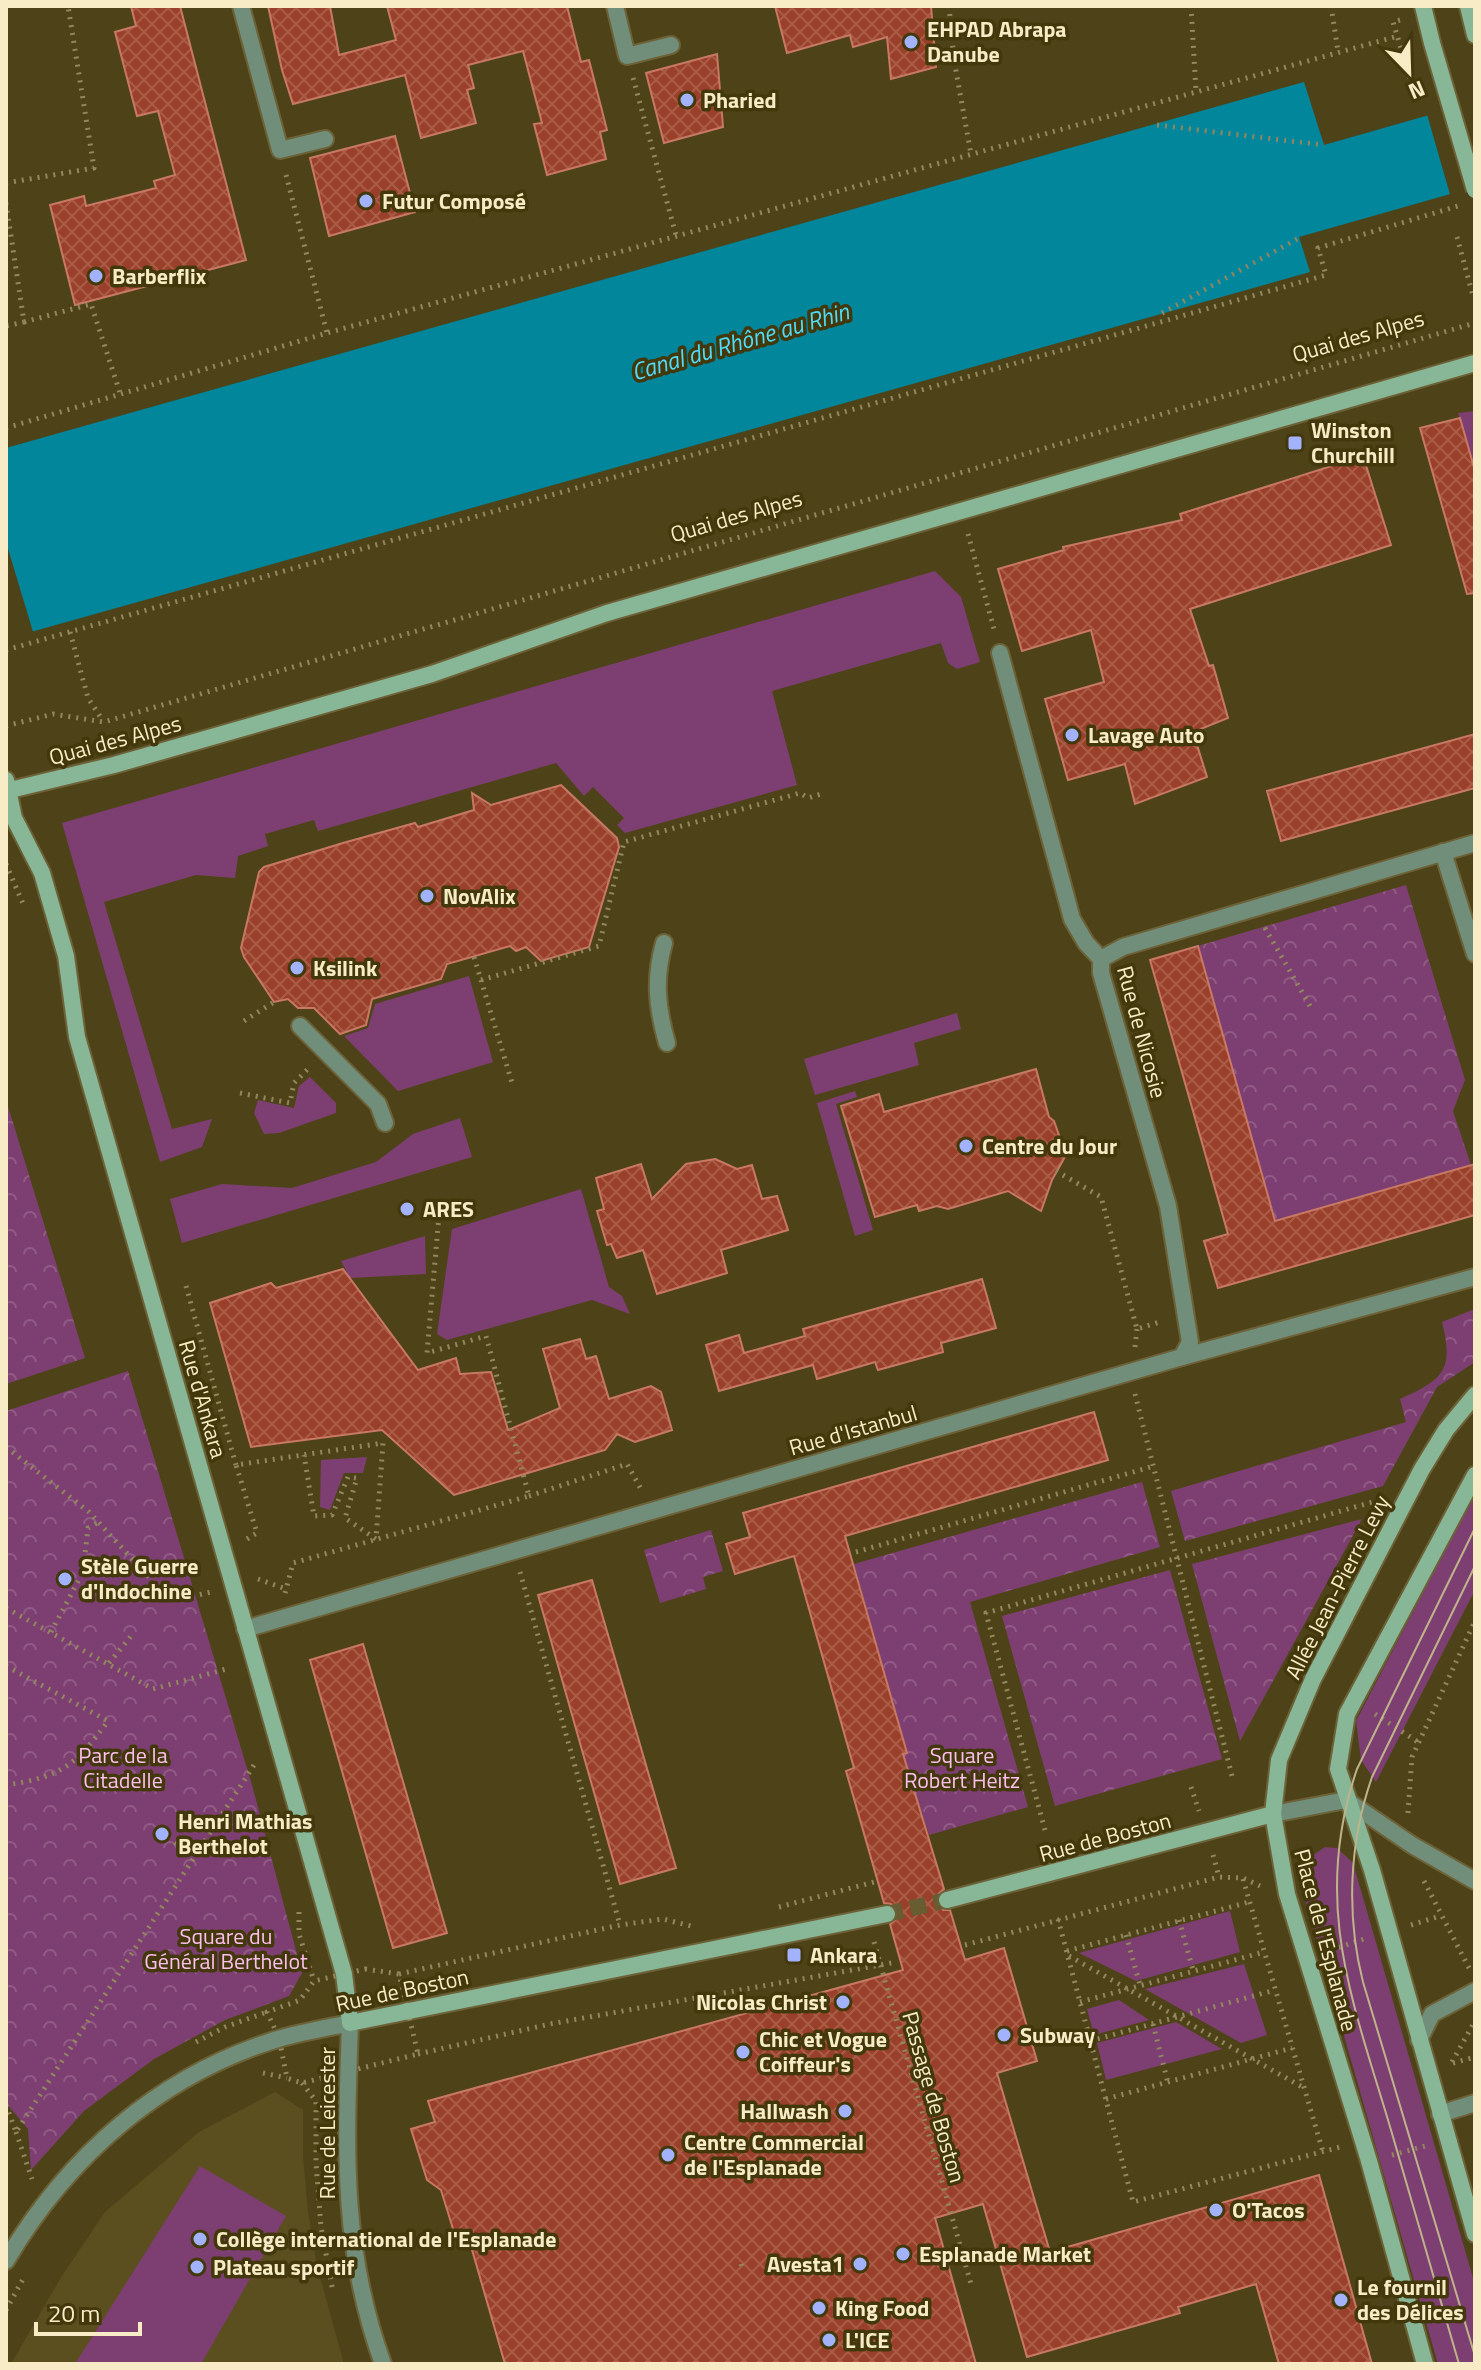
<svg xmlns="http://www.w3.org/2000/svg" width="1481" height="2370" font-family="'Titillium Web',sans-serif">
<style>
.built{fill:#5b4f1f}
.grass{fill:#7d3f71}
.forest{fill:url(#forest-crowns)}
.water{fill:#01869c}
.pier{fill:#4e4318}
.building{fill:url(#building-cross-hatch);stroke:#c87965;stroke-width:2}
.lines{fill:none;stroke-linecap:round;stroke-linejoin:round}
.secondary-tunnel{stroke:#675c32;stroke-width:16;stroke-dasharray:16 8;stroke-linecap:butt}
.lane-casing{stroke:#6c6137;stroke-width:20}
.street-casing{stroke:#6c6137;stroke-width:20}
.secondary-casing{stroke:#6c6137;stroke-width:20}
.path{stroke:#92875e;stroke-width:5;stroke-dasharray:2 6;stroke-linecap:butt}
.lane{stroke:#708e79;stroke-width:16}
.street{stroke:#708e79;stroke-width:16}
.secondary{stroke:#87b796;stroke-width:16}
.tram{stroke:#beb38b;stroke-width:2}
.secondary-bridge-casing{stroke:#6c6137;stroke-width:20;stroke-linecap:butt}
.secondary-bridge{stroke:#87b796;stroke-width:16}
.poi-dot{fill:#a3b2fd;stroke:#43380c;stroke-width:3}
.labels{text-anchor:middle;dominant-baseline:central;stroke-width:7;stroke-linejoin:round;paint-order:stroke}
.poi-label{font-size:22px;font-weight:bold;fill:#f7ecc6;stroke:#43380c;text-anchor:start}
.street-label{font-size:22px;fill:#f7ecc6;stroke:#43380c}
.park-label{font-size:22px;fill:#fdbfef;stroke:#43380c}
.water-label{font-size:24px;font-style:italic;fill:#50dcf9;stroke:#43380c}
</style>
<defs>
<pattern id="forest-crowns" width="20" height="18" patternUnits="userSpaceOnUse" patternTransform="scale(2)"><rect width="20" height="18" fill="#7d3f71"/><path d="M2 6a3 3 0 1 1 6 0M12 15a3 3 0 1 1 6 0" fill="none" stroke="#905b84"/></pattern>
<pattern id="building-cross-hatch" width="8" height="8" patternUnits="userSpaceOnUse" patternTransform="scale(2)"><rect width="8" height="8" fill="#9a402a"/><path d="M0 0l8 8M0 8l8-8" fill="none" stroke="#a95c47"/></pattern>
</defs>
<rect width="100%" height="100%" fill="#4e4318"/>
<!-- built -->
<polygon class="built" points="275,2092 303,2110 303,2157 308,2212 317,2266 344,2364 11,2364 60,2279 105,2212 199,2132"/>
<!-- grass -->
<g class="grass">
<polygon points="1475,411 1475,471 1458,413"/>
<polygon points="935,571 961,597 980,662 957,669 948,663 941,643 772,691 797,785 625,833 617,825 624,818 593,787 584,796 556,763 318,831 314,820 265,834 268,846 238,856 235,878 196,875 104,902 172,1129 212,1119 202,1147 160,1162 62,823"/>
<polygon points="469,976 493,1062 398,1091 344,1036 368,1028 375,1004"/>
<polygon points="957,1013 961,1029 914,1043 919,1065 815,1095 804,1059"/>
<polygon points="310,1077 336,1103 336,1113 279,1133 264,1134 254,1113 258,1100 294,1108 299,1086"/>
<polygon points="855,1091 857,1097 836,1104 873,1230 855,1236 817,1103"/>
<polygon points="460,1118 472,1157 182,1243 170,1199 222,1184 292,1188 376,1162 413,1134"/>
<polygon points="581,1189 609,1287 622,1296 630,1314 592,1300 447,1340 437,1334 452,1229"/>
<polygon points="425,1236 426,1274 350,1278 341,1261"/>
<polygon points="367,1457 363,1473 344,1473 330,1510 320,1507 321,1460"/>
<polygon points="1475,1493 1475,1590 1376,1782 1361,1760 1356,1721"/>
<polygon points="1325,1847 1337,1848 1353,1863 1475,2285 1475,2364 1438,2364 1300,1882 1303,1862"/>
<polygon points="1230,1911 1240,1952 1136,1981 1079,1953"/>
<polygon points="1244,1964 1267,2035 1241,2043 1145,1989"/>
<polygon points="1119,2000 1149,2020 1094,2035 1087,2009"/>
<polygon points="1176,2022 1222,2049 1106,2080 1097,2043"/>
<polygon points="200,2166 286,2216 201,2364 75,2364"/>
</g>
<!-- forest -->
<g class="forest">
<polygon points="1406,885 1465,1080 1453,1111 1471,1165 1269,1222 1272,1210 1198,946"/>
<polygon points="6,1100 85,1358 6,1384"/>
<path d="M1475,1309v53l-38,25 -54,99 -198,55 -14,-50 235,-69 -6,-23c44,-20 54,-29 42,-77z"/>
<polygon points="128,1371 252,1785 302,1973 289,1996 225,2020 154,2059 84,2111 31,2170 28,2129 6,2103 6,1411"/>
<polygon points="1142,1482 1160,1547 970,1602 1028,1807 929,1835 903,1754 907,1752 854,1564"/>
<polygon points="1362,1519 1240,1741 1192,1564"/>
<polygon points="711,1530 723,1571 703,1577 706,1589 660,1603 644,1550"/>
<polygon points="1170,1570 1222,1759 1055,1806 1002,1616"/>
</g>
<!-- water -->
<polygon class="water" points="1304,82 1324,145 1475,102 1475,187 1299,237 1310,272 6,639 6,448"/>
<!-- pier -->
<g class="pier">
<polygon points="1475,98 1475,191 1451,198 1426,111"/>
<polygon points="6,542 34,635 6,643"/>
</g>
<!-- building -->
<g class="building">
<polygon points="131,6 180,6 246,260 75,305 50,205 84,196 86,206 156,188 154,181 175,175 158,111 137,116 115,32 136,26"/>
<polygon points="268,6 330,6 339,55 396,40 387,6 567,6 581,62 589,60 607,130 600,132 606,159 547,175 534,124 542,123 523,51 468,65 474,88 467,90 476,123 421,138 405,75 293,104 282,70"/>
<polygon points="775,6 931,6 936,67 891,79 887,37 853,47 850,35 787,53"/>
<polygon points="717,54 723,127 664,143 646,73"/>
<polygon points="395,136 415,212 329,236 310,158"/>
<polygon points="1460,418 1475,471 1475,593 1467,594 1420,428"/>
<polygon points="1363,456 1391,545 1190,609 1209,666 1213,665 1228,718 1193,732 1207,777 1135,804 1125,764 1068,780 1045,699 1104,682 1091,630 1022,651 998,569 1064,550 1063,547 1182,520 1180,514"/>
<polygon points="1475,734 1475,788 1281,841 1267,791"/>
<polygon points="561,785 617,838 619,847 589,947 541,961 526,947 516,951 510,946 447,964 441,979 372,999 366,1025 340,1034 314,1008 298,1008 288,999 274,1002 244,957 241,948 259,872 264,867 343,843 415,823 418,827 474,810 472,793 491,805"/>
<polygon points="1198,946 1275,1221 1475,1164 1475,1215 1218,1288 1204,1241 1228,1234 1150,960"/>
<polygon points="1036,1069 1049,1117 1054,1121 1066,1155 1052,1180 1041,1211 1008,1191 948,1209 937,1206 919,1211 917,1205 875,1217 841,1106 879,1094 884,1112"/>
<polygon points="715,1159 737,1169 752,1165 762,1199 777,1196 788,1230 721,1250 727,1273 657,1294 643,1250 617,1258 611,1244 607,1245 597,1211 604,1209 596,1178 641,1164 652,1199 686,1164"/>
<polygon points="343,1269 418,1370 456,1358 460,1374 491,1372 508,1430 560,1408 543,1349 580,1339 586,1359 596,1356 609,1399 651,1386 661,1392 672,1430 635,1442 617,1434 605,1450 454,1495 382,1430 251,1447 210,1303 271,1283 276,1288"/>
<polygon points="982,1279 996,1328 941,1343 943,1352 878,1370 875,1362 817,1379 813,1365 719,1391 706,1345 739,1335 744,1353 805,1336 803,1329"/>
<polygon points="1094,1412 1108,1460 845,1536 907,1753 903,1754 944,1889 937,1896 937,1904 943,1910 950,1910 965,1960 1004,1948 1037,2061 997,2073 1050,2252 1319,2175 1372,2364 1279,2364 1256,2284 1178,2307 1180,2313 1027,2357 983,2204 935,2218 976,2364 505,2364 466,2229 454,2232 441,2190 427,2180 411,2129 435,2122 428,2101 903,1970 890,1924 897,1918 898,1911 891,1904 884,1903 846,1771 854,1768 794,1556 735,1574 726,1544 750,1537 743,1513"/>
<polygon points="592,1580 676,1868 620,1884 538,1595"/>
<polygon points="363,1644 447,1933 393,1948 310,1660"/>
</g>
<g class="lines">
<!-- secondary-tunnel -->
<polyline class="secondary-tunnel" points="887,1914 947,1900"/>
<!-- lane casing -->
<g class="lane-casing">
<g id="lane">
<polyline points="1000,653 1072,919 1086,943 1101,959"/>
<path d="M664,943c-10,36 -7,65 3,100"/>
<polyline points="300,1026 378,1104 385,1123"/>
<polyline points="1440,2114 1475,2103"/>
</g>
</g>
<!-- street casing -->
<g class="street-casing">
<g id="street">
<polyline points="241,6 280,150 325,139"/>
<polyline points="615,6 627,56 671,45"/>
<polyline points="1443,852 1475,954"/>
<polyline points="1182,1357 1190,1342 1168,1206 1101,973 1101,959 1123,947 1475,843"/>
<polyline points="245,1629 1182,1357 1475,1277"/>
<polyline points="1273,1814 1346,1800 1412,1845 1475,1881"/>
<polyline points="1419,2040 1432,2014 1475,1991"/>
<path d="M6,2261c62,-105 154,-186 272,-222 24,-7 48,-11 72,-16 -4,123 -10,222 33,341"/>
</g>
</g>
<!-- secondary casing -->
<g class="secondary-casing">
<g id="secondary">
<polyline points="1423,6 1432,43"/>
<polyline points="1468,6 1475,35"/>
<polyline points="6,780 14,818 42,873 66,956 77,1037 344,1974 350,2023 887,1914"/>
<polyline points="6,791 114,765 432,674 607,613 1475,363"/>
<polyline points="1475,1475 1347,1714 1338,1769 1372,1870 1475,2234"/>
<polyline points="947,1900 1273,1814"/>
<polyline points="1425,2364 1369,2161 1287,1894 1273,1814 1279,1760 1313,1679 1422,1469 1446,1430 1475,1395"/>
</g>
</g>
<!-- path -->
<g class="path">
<polyline points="949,6 954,60 971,154"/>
<polyline points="1191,6 1196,91"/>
<polyline points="1331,6 1338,51"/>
<polyline points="1400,20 1393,22 1413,88 1418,87"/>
<polyline points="633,78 676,235"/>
<polyline points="1157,125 1324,145"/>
<polyline points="286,175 327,333"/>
<polyline points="6,183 94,168 68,6"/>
<polyline points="6,203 24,322 6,326"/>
<polyline points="1457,237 1473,296"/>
<polyline points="1162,313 1299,238"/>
<polyline points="24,322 91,304 120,393"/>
<polyline points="6,428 327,333 1398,36"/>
<polyline points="968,534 994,629"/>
<polyline points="70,632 88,698 103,721"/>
<polyline points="6,650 1326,275 1318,248 1458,206"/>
<polyline points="6,726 53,714 104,722 1475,323"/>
<polyline points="6,864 24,906"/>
<polyline points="1265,928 1313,1011"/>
<polyline points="474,957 513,1086"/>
<polyline points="481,980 599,946 624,842 800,793 808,798 821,794"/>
<polyline points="244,1021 274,1002"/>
<polyline points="240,1093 290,1103 294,1083 308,1069"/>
<polyline points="1056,1171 1101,1197 1137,1329 1163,1321"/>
<polyline points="186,1286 236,1465"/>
<polyline points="1135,1347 1137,1329"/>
<polyline points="1135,1394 1232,1776"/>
<polyline points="6,1447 89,1512 171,1601 211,1592"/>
<polyline points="529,1496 627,1464 641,1489"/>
<polyline points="247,1539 257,1533 236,1465 383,1443 376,1539 345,1518 357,1478 348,1477 332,1515 314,1516 304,1455"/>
<polyline points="856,1552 1154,1466"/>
<polyline points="520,1572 620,1925"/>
<polyline points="258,1579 286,1589"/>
<polyline points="285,1593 293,1563 529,1496 486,1336 427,1353 439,1215"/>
<polyline points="6,1608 153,1689 230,1668"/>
<polyline points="51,1632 83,1572 88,1528 99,1522"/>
<polyline points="109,1663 132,1635"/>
<path d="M6,1666l102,55c-32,44 -47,56 -102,64"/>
<polyline points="1375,1714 1418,1742"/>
<polyline points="1191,1787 1199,1811"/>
<polyline points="1408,1813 1412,1757 1475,1621"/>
<polyline points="1045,1830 986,1613 1376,1501"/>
<polyline points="162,1833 194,1857"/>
<polyline points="1213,1855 1219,1877"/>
<polyline points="1243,1879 1323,2152"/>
<polyline points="1424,1881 1469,1968"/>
<polyline points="779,1907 874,1882"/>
<polyline points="299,1912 299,1934 314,1981"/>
<polyline points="1058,1919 1133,2202 1340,2147"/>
<polyline points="1179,1920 1193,1970"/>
<polyline points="1411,1925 1440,1916"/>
<polyline points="1126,1935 1140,1985"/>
<polyline points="874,1942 971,2284"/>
<polyline points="965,1945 1219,1877 1243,1878 1260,1886"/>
<polyline points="1331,1950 1367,1938"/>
<polyline points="1067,1951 1249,1902"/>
<polyline points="1069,1956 1304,2088"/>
<polygon points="365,1969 399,1974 418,2054 302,2083 287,2078 279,2038 267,2012 300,2000 314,1981"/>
<polyline points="399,1974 620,1925 663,1919 691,1926"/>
<polyline points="1080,2002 1264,1952"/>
<polyline points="1153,2024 1168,2083"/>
<polyline points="1090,2041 1275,1990"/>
<polyline points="196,2042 225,2027 267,2012"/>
<polyline points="418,2054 550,2024 897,1962"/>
<polyline points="1452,2062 1475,2021"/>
<polyline points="1453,2063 1475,2057"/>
<polyline points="263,2073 287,2078"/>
<polyline points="302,2083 316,2101 316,2164 321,2227 333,2292"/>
<polyline points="1106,2099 1292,2048"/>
<polyline points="6,2105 16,2132 256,1762"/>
<polyline points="16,2132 32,2179"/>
<polyline points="1392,2155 1425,2146"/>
<polyline points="741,2264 743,2271"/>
<polyline points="6,2310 23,2279"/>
</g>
<!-- lane -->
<use href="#lane" class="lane"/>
<!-- street -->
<use href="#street" class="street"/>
<!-- secondary -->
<use href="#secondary" class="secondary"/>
<!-- tram -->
<g class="tram">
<path d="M1475,1566l-103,211c-23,66 -26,138 -9,205l112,374"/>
<path d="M1459,2364c-23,-78 -45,-156 -68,-234 -38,-128 -80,-227 -34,-361l118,-241"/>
</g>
<!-- secondary-bridge casing -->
<g class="secondary-bridge-casing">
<polyline id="secondary-bridge" points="1432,43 1475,190"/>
</g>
<!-- secondary-bridge -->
<use href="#secondary-bridge" class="secondary-bridge"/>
</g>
<!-- markers -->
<g class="poi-dot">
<circle cx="911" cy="42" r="8"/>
<circle cx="687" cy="100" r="8"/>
<circle cx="366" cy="201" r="8"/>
<circle cx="96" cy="276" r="8"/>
<rect x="1287" y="435" width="16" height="16" rx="4"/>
<circle cx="1072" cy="735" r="8"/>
<circle cx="427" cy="896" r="8"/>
<circle cx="297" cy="968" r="8"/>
<circle cx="966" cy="1146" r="8"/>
<circle cx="407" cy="1209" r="8"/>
<circle cx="65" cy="1579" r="8"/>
<circle cx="162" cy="1834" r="8"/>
<rect x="786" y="1947" width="16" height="16" rx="4"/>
<circle cx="843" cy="2002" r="8"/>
<circle cx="1004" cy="2035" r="8"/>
<circle cx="743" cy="2052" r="8"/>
<circle cx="845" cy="2111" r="8"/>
<circle cx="668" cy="2155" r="8"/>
<circle cx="1216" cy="2210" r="8"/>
<circle cx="200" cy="2239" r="8"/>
<circle cx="903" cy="2254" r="8"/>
<circle cx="860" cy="2264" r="8"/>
<circle cx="197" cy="2267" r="8"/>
<circle cx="1341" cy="2300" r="8"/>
<circle cx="819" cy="2308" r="8"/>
<circle cx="829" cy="2340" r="8"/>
</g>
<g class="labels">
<!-- poi labels -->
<g class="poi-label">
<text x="927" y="29">EHPAD Abrapa<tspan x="927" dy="25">Danube</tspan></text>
<text x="703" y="100">Pharied</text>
<text x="382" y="201">Futur Composé</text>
<text x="112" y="276">Barberflix</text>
<text x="1311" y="430">Winston<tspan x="1311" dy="25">Churchill</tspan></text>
<text x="1088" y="735">Lavage Auto</text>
<text x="443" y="896">NovAlix</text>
<text x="313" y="968">Ksilink</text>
<text x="982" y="1146">Centre du Jour</text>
<text x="423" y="1209">ARES</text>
<text x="81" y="1566">Stèle Guerre<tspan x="81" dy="25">d'Indochine</tspan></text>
<text x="178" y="1821">Henri Mathias<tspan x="178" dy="25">Berthelot</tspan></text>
<text x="810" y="1955">Ankara</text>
<text x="827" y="2002" text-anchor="end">Nicolas Christ</text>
<text x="1020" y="2035">Subway</text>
<text x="759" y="2039">Chic et Vogue<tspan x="759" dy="25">Coiffeur's</tspan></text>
<text x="829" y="2111" text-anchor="end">Hallwash</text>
<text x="684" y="2142">Centre Commercial<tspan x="684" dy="25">de l'Esplanade</tspan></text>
<text x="1232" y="2210">O'Tacos</text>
<text x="216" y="2239">Collège international de l'Esplanade</text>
<text x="919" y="2254">Esplanade Market</text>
<text x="844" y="2264" text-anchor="end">Avesta1</text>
<text x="213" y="2267">Plateau sportif</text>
<text x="1357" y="2287">Le fournil<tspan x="1357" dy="25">des Délices</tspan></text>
<text x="835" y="2308">King Food</text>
<text x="845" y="2340">L'ICE</text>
</g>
<!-- street labels -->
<g class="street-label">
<text transform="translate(1358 336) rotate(-16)">Quai des Alpes</text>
<text transform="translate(736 516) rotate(-16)">Quai des Alpes</text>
<text transform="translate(115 740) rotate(-15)">Quai des Alpes</text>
<text transform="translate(1142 1032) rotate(75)">Rue de Nicosie</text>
<text transform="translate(203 1399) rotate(74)">Rue d'Ankara</text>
<text transform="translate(853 1430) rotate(-16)">Rue d'Istanbul</text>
<text transform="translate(1337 1587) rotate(-63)">Allée Jean-Pierre Levy</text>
<text transform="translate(1105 1837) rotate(-15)">Rue de Boston</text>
<text transform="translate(1326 1940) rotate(75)">Place de l'Esplanade</text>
<text transform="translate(402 1990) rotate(-12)">Rue de Boston</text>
<text transform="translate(934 2097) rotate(74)">Passage de Boston</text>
<text transform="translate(327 2123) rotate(-90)">Rue de Leicester</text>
</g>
<!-- park labels -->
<g class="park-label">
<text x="123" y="1755">Parc de la<tspan x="123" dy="25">Citadelle</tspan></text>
<text x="962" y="1755">Square<tspan x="962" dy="25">Robert Heitz</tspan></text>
<text x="226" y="1936">Square du<tspan x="226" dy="25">Général Berthelot</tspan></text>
</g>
<!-- water labels -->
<g class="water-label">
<text transform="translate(740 341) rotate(-16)">Canal du Rhône au Rhin</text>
</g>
</g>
<!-- border -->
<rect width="1481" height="2370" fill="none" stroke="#f7ecc6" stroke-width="16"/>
<!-- north arrow -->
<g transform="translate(1409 72) rotate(157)" stroke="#43380c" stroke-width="6" paint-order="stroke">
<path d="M0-6L14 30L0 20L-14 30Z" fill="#f7ecc6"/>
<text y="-12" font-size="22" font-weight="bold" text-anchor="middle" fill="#f7ecc6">N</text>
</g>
<!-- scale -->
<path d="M36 2322v12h104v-12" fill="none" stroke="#f7ecc6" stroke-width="4"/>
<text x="48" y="2322" font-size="24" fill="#f7ecc6" stroke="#43380c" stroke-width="6" paint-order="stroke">20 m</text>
</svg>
